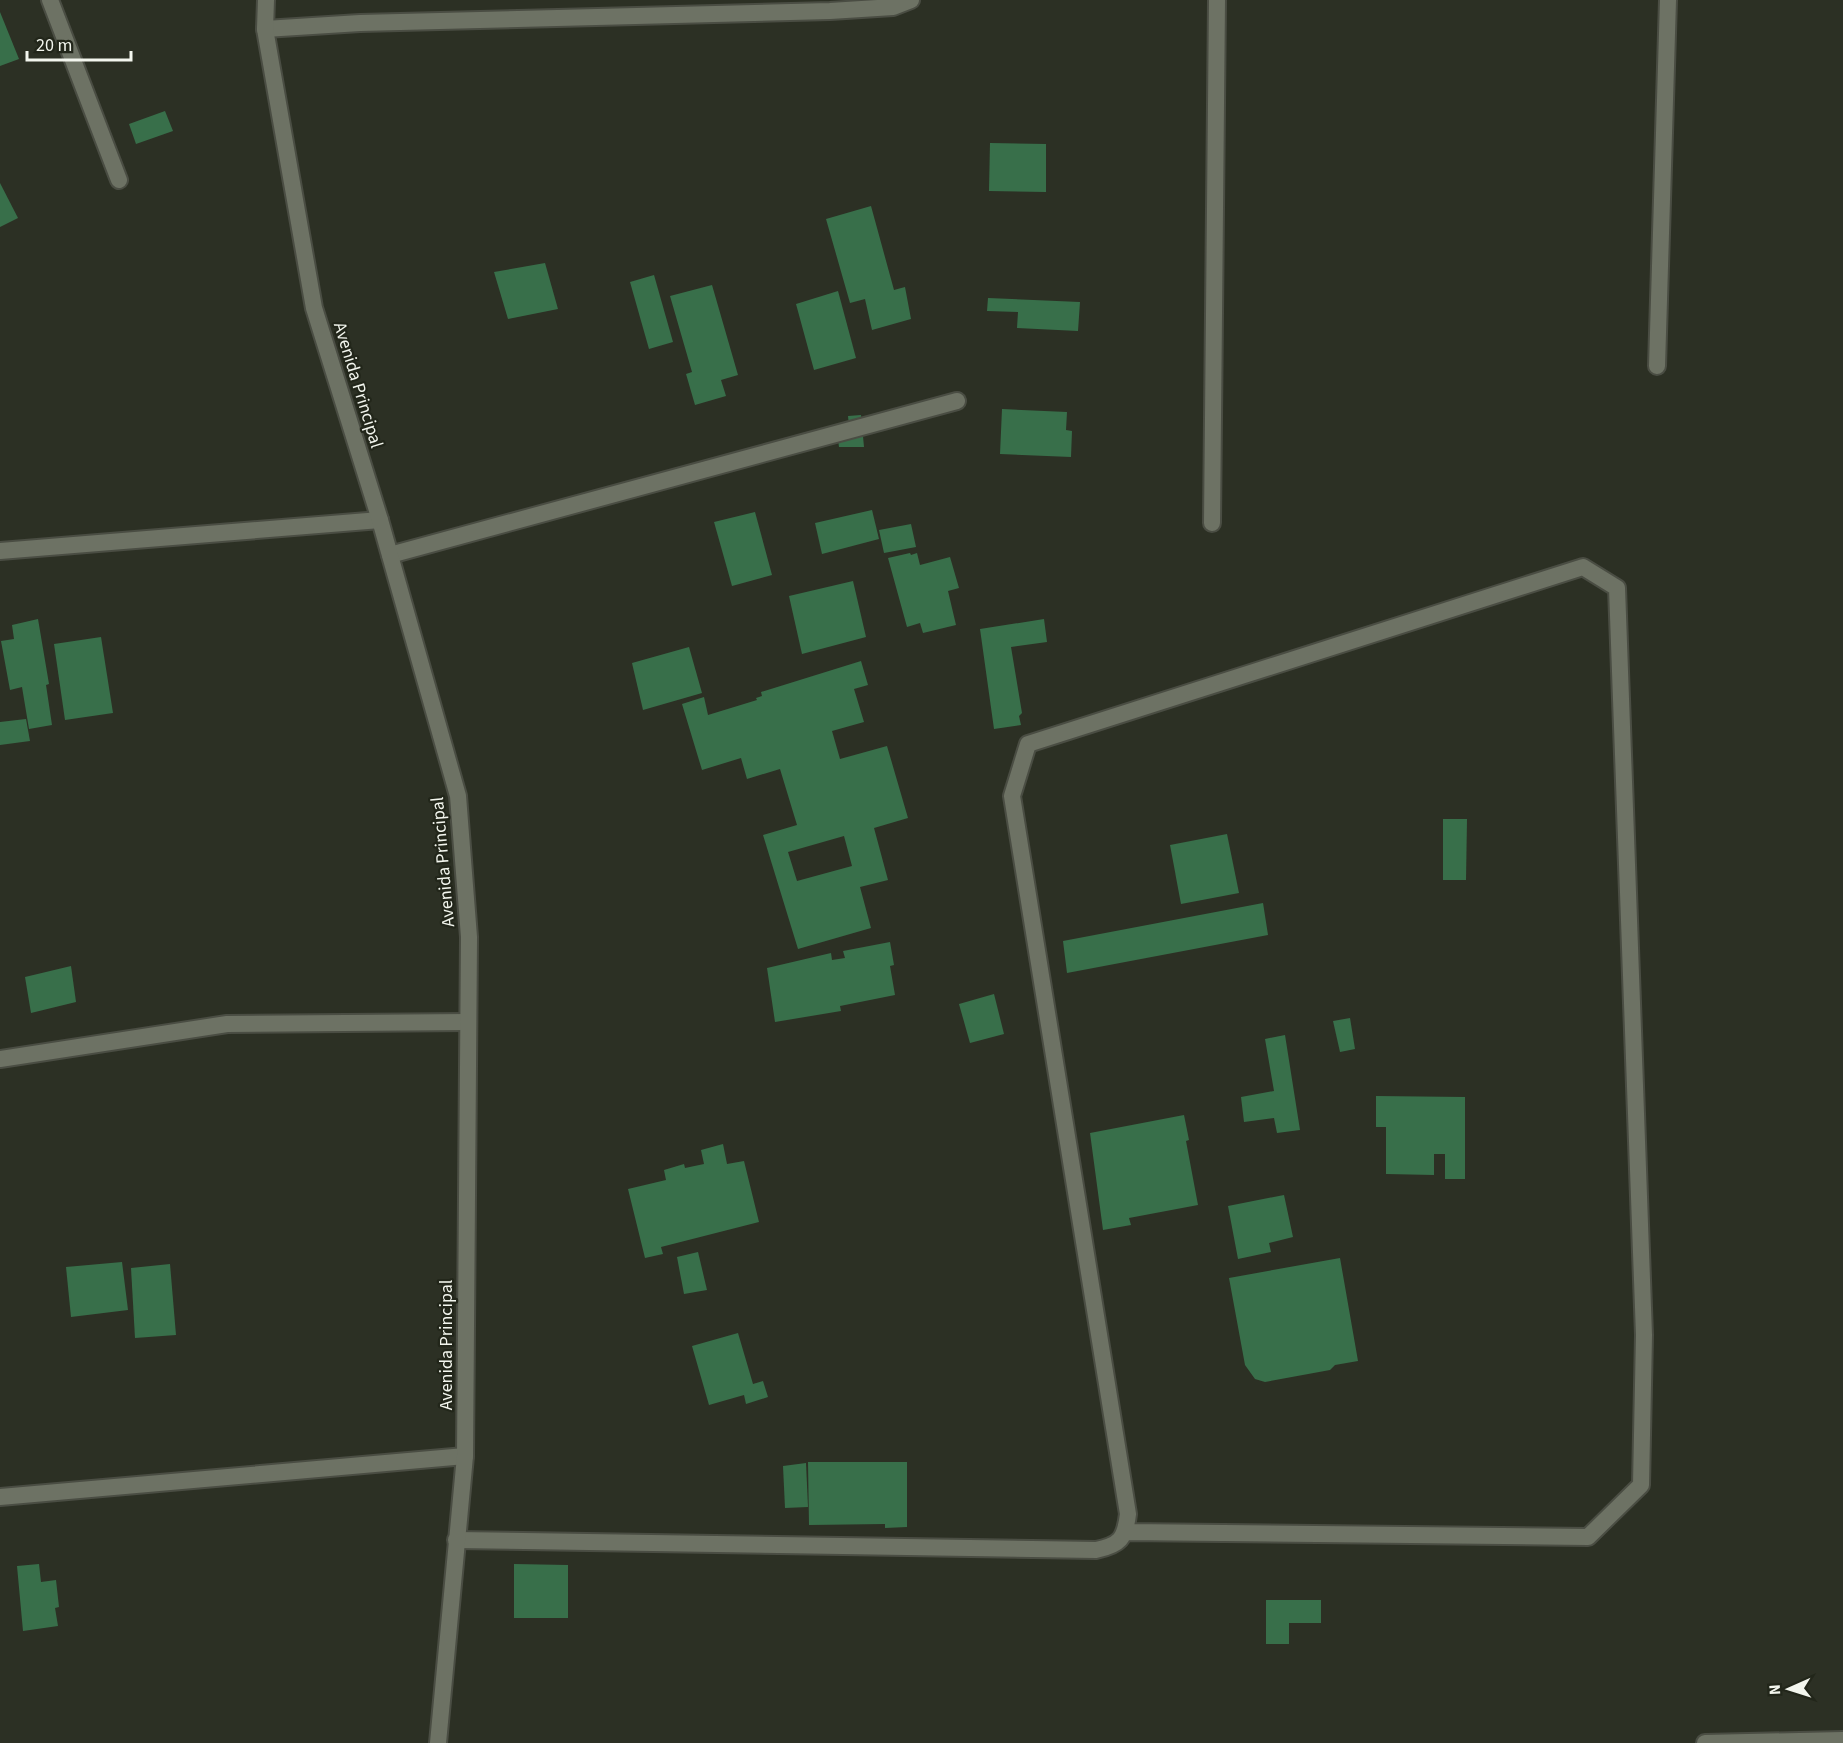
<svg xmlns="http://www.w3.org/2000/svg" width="1843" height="1743" font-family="'Source Sans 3',sans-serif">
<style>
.building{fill:#386f4a;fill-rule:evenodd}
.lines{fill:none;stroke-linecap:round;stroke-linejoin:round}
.minor-casing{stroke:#4a4d43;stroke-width:20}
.tertiary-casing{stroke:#4a4d43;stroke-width:20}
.minor{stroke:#6d7264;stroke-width:16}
.tertiary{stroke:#6d7264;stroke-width:16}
.labels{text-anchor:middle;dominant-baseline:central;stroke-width:4.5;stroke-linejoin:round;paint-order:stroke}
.street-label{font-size:18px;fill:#f3f6ee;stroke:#22261a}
</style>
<rect width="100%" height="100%" fill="#2c3024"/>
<!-- building -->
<g class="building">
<polygon points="0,12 19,59 0,66"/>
<polygon points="165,111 173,131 136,144 129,124"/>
<polygon points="990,143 1046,144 1046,192 989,191"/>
<polygon points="0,183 18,218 0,227"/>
<polygon points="871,206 894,290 905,287 911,319 872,330 865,299 850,303 826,219"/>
<polygon points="545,263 558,309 508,319 494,272"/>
<polygon points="654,275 673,342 649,349 630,282"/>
<polygon points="712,285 738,375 721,380 726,396 695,405 686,374 692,372 670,296"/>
<polygon points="838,291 856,358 814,370 796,304"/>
<polygon points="988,298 1080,302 1078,331 1017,328 1018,312 987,311"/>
<polygon points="1002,409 1067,412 1066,430 1072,431 1071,457 1000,454"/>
<polygon points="861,415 864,447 839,447 837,431 849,426 848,416"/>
<polygon points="872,510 879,539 822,554 815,523"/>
<polygon points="755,512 772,575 732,586 714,522"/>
<polygon points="911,524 916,547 884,553 879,530"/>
<polygon points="910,553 911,555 917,553 920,565 950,557 959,588 948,591 956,625 923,633 920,623 907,627 888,558"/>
<polygon points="853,581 866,637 802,654 789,596"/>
<polygon points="38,619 49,684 46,685 52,725 29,729 22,687 10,690 1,641 14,639 12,625"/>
<polygon points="1044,619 1047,642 1011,647 1022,713 1019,716 1021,725 994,729 980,629"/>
<polygon points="101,637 113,713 65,720 54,644"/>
<polygon points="689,647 702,693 643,710 632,663"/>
<path d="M861,661l7,24 -14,4 10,33 -32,9 8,28 47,-13 21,72 -34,10 14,52 -28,7 11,41 -73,21 -35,-114 34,-10 -17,-56 -33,10 -6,-21 -39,12 -20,-66 22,-7 4,18 49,-15 -1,-2 6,-2 -1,-4zM844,836l8,30 -55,15 -9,-29z"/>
<polygon points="26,719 30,741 0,745 0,722"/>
<polygon points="1443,819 1467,819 1466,880 1443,880"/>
<polygon points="1227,834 1239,893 1181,904 1170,845"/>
<polygon points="1263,903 1268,935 1067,973 1063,941"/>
<polygon points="890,942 894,965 890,966 895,995 840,1006 841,1011 775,1022 767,968 831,953 832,960 845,958 843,951"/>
<polygon points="71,966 76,1002 31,1013 25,977"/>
<polygon points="994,994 1004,1034 970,1043 959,1004"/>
<polygon points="1350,1018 1355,1049 1340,1052 1333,1021"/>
<polygon points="1285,1035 1300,1130 1277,1133 1274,1118 1244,1122 1241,1097 1274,1091 1265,1039"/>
<polygon points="1376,1096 1465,1097 1465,1179 1445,1179 1445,1154 1434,1154 1434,1175 1386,1174 1386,1127 1376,1127"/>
<polygon points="1184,1115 1189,1140 1186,1141 1198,1205 1129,1218 1131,1225 1103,1230 1090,1133"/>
<polygon points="723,1144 727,1164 744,1161 759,1222 661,1247 663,1254 645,1258 628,1189 666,1180 664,1170 684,1164 685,1168 704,1164 701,1150"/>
<polygon points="1284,1195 1293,1237 1269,1243 1271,1252 1238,1259 1228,1206"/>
<polygon points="698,1252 707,1290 684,1294 677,1257"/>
<polygon points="1340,1258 1358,1361 1335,1365 1330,1370 1265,1382 1255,1379 1245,1365 1229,1278"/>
<polygon points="122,1262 128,1310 71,1317 66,1267"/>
<polygon points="170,1264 176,1335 135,1338 131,1268"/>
<polygon points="738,1333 753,1384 763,1381 768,1397 746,1404 744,1395 709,1405 692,1346"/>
<polygon points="808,1462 907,1462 907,1527 885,1528 885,1524 809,1525"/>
<polygon points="806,1463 808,1507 785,1508 783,1466"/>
<polygon points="39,1564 41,1582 56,1580 59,1607 55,1608 58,1626 23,1631 17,1566"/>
<polygon points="514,1564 568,1565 568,1618 514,1618"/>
<polygon points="1266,1600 1321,1600 1321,1623 1289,1623 1289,1644 1266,1644"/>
</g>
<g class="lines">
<!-- minor casing -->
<g class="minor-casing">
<g id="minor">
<polyline points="50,0 119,180"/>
<polyline points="265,29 360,23 830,11 893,7 911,0"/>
<polyline points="1657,366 1668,0"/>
<polyline points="1212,523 1217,0"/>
<polyline points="0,551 380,520"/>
<polyline points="390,555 957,401"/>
<polyline points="0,1059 227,1024 468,1022"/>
<polyline points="0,1497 465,1456"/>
<path d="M456,1540l640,10c24,-5 29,-11 32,-36l-116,-718 16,-52 555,-177 34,21 27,747 -3,150 -53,52 -462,-5"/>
<polyline points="1705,1743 1843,1740"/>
</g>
</g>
<!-- tertiary casing -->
<g class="tertiary-casing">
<polyline id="tertiary" points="266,0 265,29 314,308 380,520 458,796 469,937 465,1456 438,1743"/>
</g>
<!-- minor -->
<use href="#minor" class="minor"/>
<!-- tertiary -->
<use href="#tertiary" class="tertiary"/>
</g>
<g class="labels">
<!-- street labels -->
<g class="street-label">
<text transform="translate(358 385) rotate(73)">Avenida Principal</text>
<text transform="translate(443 862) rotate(-95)">Avenida Principal</text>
<text transform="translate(446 1345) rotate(-90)">Avenida Principal</text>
</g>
</g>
<!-- north arrow -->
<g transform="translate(1789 1689) rotate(267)" stroke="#22261a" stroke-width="4.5" paint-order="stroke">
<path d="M0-4.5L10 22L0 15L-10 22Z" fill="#f3f6ee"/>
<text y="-9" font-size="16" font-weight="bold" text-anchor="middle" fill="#f3f6ee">N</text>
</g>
<!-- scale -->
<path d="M27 51v9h104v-9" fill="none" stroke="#f3f6ee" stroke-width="3"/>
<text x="36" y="51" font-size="18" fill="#f3f6ee" stroke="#22261a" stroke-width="4.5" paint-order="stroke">20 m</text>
</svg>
